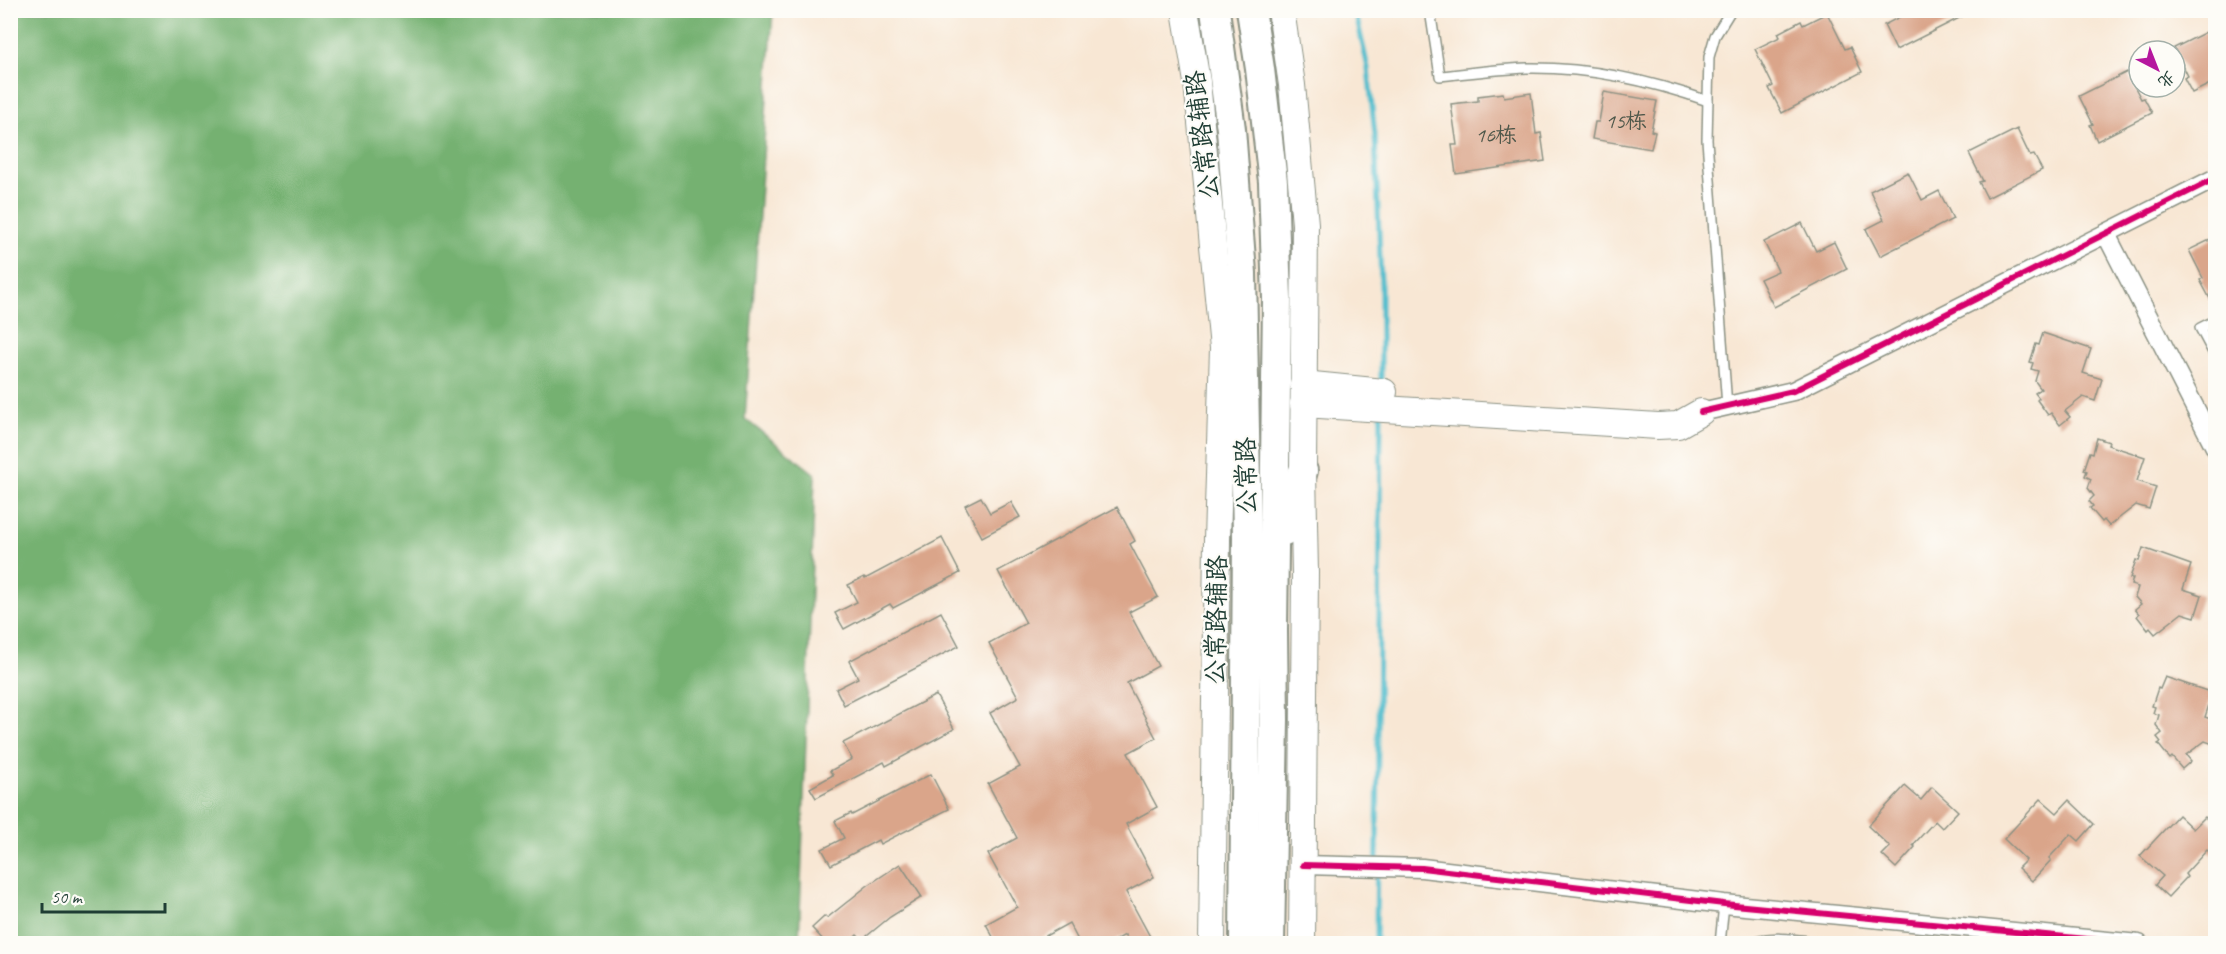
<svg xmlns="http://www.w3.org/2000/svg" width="2226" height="954" font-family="Caveat,'LXGW WenKai TC',sans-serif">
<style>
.forest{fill:#74b171;stroke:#4a7752;stroke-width:1.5}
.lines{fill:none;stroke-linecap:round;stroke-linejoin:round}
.stream{stroke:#51bdcd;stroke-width:5}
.building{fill:#daa58a}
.lane-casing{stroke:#8c9284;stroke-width:12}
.street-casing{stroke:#8c9284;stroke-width:21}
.secondary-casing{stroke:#8c9284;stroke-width:28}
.primary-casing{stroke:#8c9284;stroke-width:32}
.lane{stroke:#fff;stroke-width:9}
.street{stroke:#fff;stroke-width:18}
.secondary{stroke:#fff;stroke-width:26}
.primary{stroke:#fff;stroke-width:28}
.cycleway-casing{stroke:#fdfcf7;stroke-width:10}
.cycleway{stroke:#d6006c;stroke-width:6}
.labels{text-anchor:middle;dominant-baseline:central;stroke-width:4.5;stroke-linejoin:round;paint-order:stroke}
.number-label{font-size:22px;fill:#4e574a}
.street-label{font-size:26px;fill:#1f3d34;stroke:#fdfcf7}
</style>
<rect width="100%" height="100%" fill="#fdfcf7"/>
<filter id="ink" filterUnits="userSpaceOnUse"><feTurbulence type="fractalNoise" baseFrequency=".0167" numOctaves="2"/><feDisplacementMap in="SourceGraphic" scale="12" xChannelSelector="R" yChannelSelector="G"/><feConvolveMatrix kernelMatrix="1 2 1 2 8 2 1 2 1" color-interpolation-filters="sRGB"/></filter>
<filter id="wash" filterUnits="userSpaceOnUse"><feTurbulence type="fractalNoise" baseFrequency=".008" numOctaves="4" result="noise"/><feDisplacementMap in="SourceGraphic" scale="24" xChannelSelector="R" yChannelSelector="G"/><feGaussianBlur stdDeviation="1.35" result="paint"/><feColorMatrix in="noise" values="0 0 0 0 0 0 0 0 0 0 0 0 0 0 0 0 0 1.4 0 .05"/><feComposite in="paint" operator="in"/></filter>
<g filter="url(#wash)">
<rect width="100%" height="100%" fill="#f8e7d4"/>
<!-- forest -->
<polygon class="forest" points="10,11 773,11 745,419 815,474 799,943 11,943"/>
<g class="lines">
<!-- stream -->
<g class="stream">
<polyline points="1355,10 1368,68 1375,135 1381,282 1381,385"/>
<polyline points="1376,944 1381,415"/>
</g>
</g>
<g id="blocks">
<!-- building -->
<g class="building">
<polygon points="1913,10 1975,10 1896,50 1884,25"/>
<polygon points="1827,13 1845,49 1850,47 1862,72 1782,113 1769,88 1773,86 1755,49 1780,37 1778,33 1801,21 1803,25"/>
<polygon points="2216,27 2216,81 2192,93 2184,78 2188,76 2174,48"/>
<polygon points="2127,72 2141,99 2144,98 2152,113 2097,141 2090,125 2093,124 2079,96"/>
<polygon points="1604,92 1657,101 1651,131 1655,132 1651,149 1592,139 1595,122 1599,122"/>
<polygon points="1503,93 1504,97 1531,93 1536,134 1541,133 1545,161 1456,174 1452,145 1457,145 1451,104 1478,101 1478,96"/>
<polygon points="2017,129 2030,156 2034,155 2042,170 1987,198 1979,182 1983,181 1969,153"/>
<polygon points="1908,172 1922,200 1939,191 1953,219 1880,256 1866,229 1884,220 1870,191"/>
<polygon points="1802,223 1816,251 1834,242 1847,269 1774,307 1760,279 1778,271 1764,242"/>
<polygon points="2216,237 2216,310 2200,280 2203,278 2189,250"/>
<polygon points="2043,333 2091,349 2083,373 2102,379 2095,401 2083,397 2065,411 2070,417 2060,425 2051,413 2048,415 2037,400 2039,398 2035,393 2041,389 2035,381 2038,371 2031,369 2033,363 2030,362 2036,344 2039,345"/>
<polygon points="2097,438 2109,442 2108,445 2145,457 2137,481 2156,487 2149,509 2136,505 2109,526 2104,520 2102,522 2090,508 2093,506 2089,501 2094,496 2088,488 2091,479 2085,476 2087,471 2084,470 2090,452 2093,453"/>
<polygon points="981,497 990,513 1011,502 1020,517 982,537 965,505"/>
<polygon points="1117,507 1135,541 1130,544 1158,597 1129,612 1158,666 1127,683 1156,738 1128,753 1157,807 1126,824 1154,877 1126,892 1154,944 1130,944 1125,935 1108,944 1080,944 1069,923 1031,944 997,944 986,924 1017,907 988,854 1017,838 988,784 1020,767 990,713 1018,697 989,643 1026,623 998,571"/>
<polygon points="942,538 960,573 893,608 890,604 844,629 835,613 857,602 848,585 864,577 865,579"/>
<polygon points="2143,548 2191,565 2183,589 2202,595 2195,617 2182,613 2155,634 2150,628 2148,630 2137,616 2139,614 2135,609 2141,604 2135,597 2138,587 2131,585 2133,578 2130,578 2136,560 2139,561"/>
<polygon points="941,612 959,646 844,705 836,689 858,678 849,661"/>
<polygon points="2165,677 2213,693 2205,717 2216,721 2216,745 2205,741 2186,755 2191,761 2182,769 2172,757 2170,759 2158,744 2161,742 2157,737 2162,733 2156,725 2159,715 2153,713 2155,707 2152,706 2158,688 2160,689"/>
<polygon points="936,695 954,729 886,766 884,762 816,798 810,788 833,775 830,771 852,759 843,743"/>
<polygon points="931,774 949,809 880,844 878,840 831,865 822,849 844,838 835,821 851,813 852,815"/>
<polygon points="1905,786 1921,800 1932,787 1958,811 1942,828 1935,821 1913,845 1915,847 1896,868 1882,855 1890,847 1868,826"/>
<polygon points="2041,799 2057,813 2069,800 2094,824 2079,841 2071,834 2049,858 2051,860 2032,881 2018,868 2026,860 2004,839"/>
<polygon points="2178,815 2193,829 2205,817 2216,827 2216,858 2207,850 2185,874 2187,877 2168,897 2155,885 2163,876 2140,856"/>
<polygon points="900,864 922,897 890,917 862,940 857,935 848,944 827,944 812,928 825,916 827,918 867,886"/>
</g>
</g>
</g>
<g filter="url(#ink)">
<use href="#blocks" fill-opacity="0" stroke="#8c9284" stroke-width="1.5"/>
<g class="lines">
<!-- lane casing -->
<g class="lane-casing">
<g id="lane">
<path d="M1430,10l10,66c29,-3 58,-7 87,-8 63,-1 122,12 181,33"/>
<polyline points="2216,320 2200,328 2216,358"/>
<polyline points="1727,406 1707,140 1709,57 1715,36 1731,10"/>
<polyline points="1720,944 1724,904"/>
<path d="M1747,944c26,-11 57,-3 84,0"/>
</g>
</g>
<!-- street casing -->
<g class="street-casing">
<g id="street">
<polyline points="2106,234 2216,449"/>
<polyline points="1701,412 1793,391 2216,178"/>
<polyline points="1303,865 1422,868 1724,904 2139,944"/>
</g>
</g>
<!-- secondary casing -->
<g class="secondary-casing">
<g id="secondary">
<polyline points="1185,10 1197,82 1223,348 1217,540 1212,944"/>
<polyline points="1281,10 1292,85 1305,224 1303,471 1305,573 1302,944"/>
<polyline points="1303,384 1384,392"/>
<polyline points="1303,404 1658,426 1678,425 1701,412"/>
</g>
</g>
<!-- primary casing -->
<g class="primary-casing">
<g id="primary">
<polyline points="1215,10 1231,129 1242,273 1247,537 1244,944"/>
<polyline points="1251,10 1260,69 1273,182 1277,299 1273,631 1274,720 1270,944"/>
<polyline points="1284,531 1303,471"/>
</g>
</g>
<!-- lane -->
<use href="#lane" class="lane"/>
<!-- street -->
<use href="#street" class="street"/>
<!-- secondary -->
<use href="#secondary" class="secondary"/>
<!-- primary -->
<use href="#primary" class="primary"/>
<!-- cycleway casing -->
<g class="cycleway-casing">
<g id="cycleway">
<polyline points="1701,412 1793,391 2216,178"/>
<polyline points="1303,865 1422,868 1724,904 2139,944"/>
</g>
</g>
<!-- cycleway -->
<use href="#cycleway" class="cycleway"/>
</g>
</g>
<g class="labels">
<!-- number labels -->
<g class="number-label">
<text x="1626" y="121">15栋</text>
<text x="1496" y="135">16栋</text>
</g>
<!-- street labels -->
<g class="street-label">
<text transform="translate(1202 135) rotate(-97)">公常路辅路</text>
<text transform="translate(1246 476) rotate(-91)">公常路</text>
<text transform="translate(1216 620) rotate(-89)">公常路辅路</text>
</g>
</g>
<!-- margin -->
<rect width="2226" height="954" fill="none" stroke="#fdfcf7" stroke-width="36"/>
<!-- north arrow -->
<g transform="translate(2157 69) rotate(138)"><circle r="28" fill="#fdfcf7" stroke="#a4b0a9" stroke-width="1.5"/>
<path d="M0-4.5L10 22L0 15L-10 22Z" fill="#b5179e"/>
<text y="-9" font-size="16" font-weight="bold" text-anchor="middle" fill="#1f3d34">北</text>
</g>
<!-- scale -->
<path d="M42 903v9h123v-9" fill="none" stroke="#1f3d34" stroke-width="3"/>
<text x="51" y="903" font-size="18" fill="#1f3d34" stroke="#fdfcf7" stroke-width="4.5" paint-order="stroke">50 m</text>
</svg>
